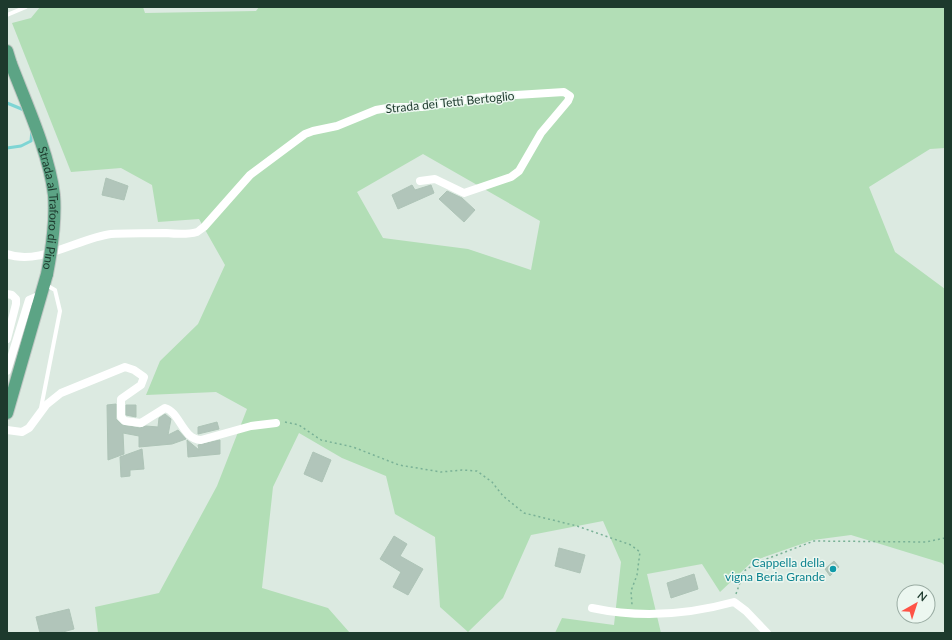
<svg xmlns="http://www.w3.org/2000/svg" width="952" height="640" font-family="Lato,sans-serif">
<style>
.green{fill:#b2deb6;fill-rule:evenodd}
.lines{fill:none;stroke-linecap:round;stroke-linejoin:round}
.stream{stroke:#7ed5d4;stroke-width:3}
.building{fill:#b1c5ba;stroke:#aec4b7}
.primary-casing{stroke:#c0c8c4;stroke-width:14}
.path{stroke:#79b196;stroke-width:1.5;stroke-dasharray:2 3;stroke-linecap:butt}
.service{stroke:#fff;stroke-width:4}
.minor{stroke:#fff;stroke-width:8}
.primary{stroke:#5ca485;stroke-width:12}
.primary-bridge-casing{stroke:#c0c8c4;stroke-width:14;stroke-linecap:butt}
.primary-bridge{stroke:#5ca485;stroke-width:12}
.culture-dot{fill:#0f9aa8;stroke:#ecf7f0;stroke-width:1.5}
.labels{text-anchor:middle;dominant-baseline:central;stroke-width:3;stroke-linejoin:round;paint-order:stroke}
.street-label{font-size:12px;fill:#1d3a2d;stroke:#ecf7f0}
.culture-label{font-size:12px;fill:#0d838f;stroke:#ecf7f0;text-anchor:end}
</style>
<rect width="100%" height="100%" fill="#dceae1"/>
<!-- green -->
<path class="green" d="M40,7h103l2,6 111,-2 3,-4h686v141l-15,1 -61,38 26,65 50,37v277l-3,-3 -91,-28 -38,5 -60,21 -33,31 -18,-28 -55,10 14,59h-106l7,-15 52,7 7,-63 -18,-41 -72,14 -28,63 -35,34 -28,-25 -5,-70 -40,-23 -9,-38 -44,-18 -43,-25 -26,54 -11,101 66,20 22,25h-252l-3,-26 64,-14 58,-107 30,-77 -31,-17 -70,3 14,-34 38,-37 27,-59 -26,-46 -41,3 -6,-37 -31,-17 -50,4 -59,-149 19,-5zM423,154l117,67 -9,49 -63,-21 -85,-11 -26,-46z"/>
<g class="lines">
<!-- stream -->
<g class="stream">
<polyline points="7,103 24,110"/>
<polyline points="7,148 21,146 31,141 32,130"/>
</g>
</g>
<!-- building -->
<g class="building">
<polygon points="106,178 128,186 124,200 102,195"/>
<polygon points="412,185 415,190 431,185 434,193 398,209 392,195"/>
<polygon points="447,191 462,198 475,210 464,222 439,199"/>
<polygon points="116,404 116,419 122,425 140,428 146,426 158,427 159,418 165,414 171,419 168,435 178,430 186,439 172,444 139,447 139,436 123,433 124,454 108,460 107,405"/>
<polygon points="126,405 136,405 136,417 126,415"/>
<polygon points="217,422 219,429 198,434 198,427"/>
<polygon points="187,440 199,450 198,445 220,440 220,454 188,457"/>
<polygon points="142,449 144,469 130,470 130,476 121,477 120,457"/>
<polygon points="313,452 331,460 322,482 304,474"/>
<polygon points="394,536 407,544 400,556 423,569 408,595 393,587 401,572 380,559"/>
<polygon points="559,548 585,555 580,573 555,566"/>
<polygon points="834,561 839,567 830,576 825,569"/>
<polygon points="694,574 698,589 671,598 667,583"/>
<polygon points="69,609 74,629 59,633 40,633 36,617"/>
</g>
<g class="lines">
<!-- primary casing -->
<g class="primary-casing">
<g id="primary">
<polyline points="7,51 11,64"/>
<polyline points="7,413 47,274"/>
</g>
</g>
<!-- path -->
<g class="path">
<polyline points="285,422 299,425 321,440 353,447 399,465 441,472 462,470 477,471 492,482 503,496 524,513 577,526 631,545 640,552 637,575 631,591 632,605"/>
<polyline points="736,594 744,571 756,563 814,541 926,542 945,538"/>
</g>
<!-- service -->
<g class="service">
<polyline points="7,15 26,7"/>
<polyline points="41,408 60,311 55,290 46,285"/>
</g>
<!-- minor -->
<g class="minor">
<path d="M7,254c32,12 72,-16 104,-20 18,-1 37,-1 55,-1 10,1 21,2 31,-1 2,-1 5,-4 7,-5l46,-52 55,-41 8,-3 24,-5 39,-16 17,-3h29l61,-10 81,-5 6,4 -2,5 -27,32 -22,38 -8,6 -47,16 -29,-14 -15,2"/>
<polyline points="7,294 12,295 16,299 16,304 7,339"/>
<polyline points="7,371 29,300 41,295"/>
<path d="M7,430l15,2 7,-4 17,-23 15,-12 64,-26 9,3 10,7 -3,8 -20,14v18l4,4 16,2 24,-15c15,4 17,31 36,32l50,-14 25,-3"/>
<path d="M592,608c47,10 95,7 142,-6l12,9 21,22"/>
</g>
<!-- primary -->
<use href="#primary" class="primary"/>
<!-- primary-bridge casing -->
<g class="primary-bridge-casing">
<g id="primary-bridge">
<path id="s1" d="M11,64c15,39 38,89 43,131 2,27 -2,53 -7,79"/>
</g>
</g>
<!-- primary-bridge -->
<use href="#primary-bridge" class="primary-bridge"/>
</g>
<!-- markers -->
<circle class="culture-dot" cx="833" cy="569" r="4"/>
<g class="labels">
<!-- street labels -->
<g class="street-label">
<text transform="translate(450 102) rotate(-6)">Strada dei Tetti Bertoglio</text>
<text stroke="none"><textPath href="#s1" startOffset="151">Strada al Traforo di Pino</textPath></text>
</g>
<!-- culture labels -->
<g class="culture-label">
<text x="825" y="562">Cappella della<tspan x="825" dy="14">vigna Beria Grande</tspan></text>
</g>
</g>
<!-- border -->
<rect width="952" height="640" fill="none" stroke="#1d3a2d" stroke-width="16"/>
<!-- north arrow -->
<g transform="translate(916 604) rotate(39)"><circle r="19" fill="#ecf7f0" stroke="#99aba2"/>
<path d="M0-3L7 15L0 10L-7 15Z" fill="#fe5346"/>
<text y="-6" font-size="11" font-weight="bold" text-anchor="middle" fill="#1d3a2d">N</text>
</g>
</svg>
